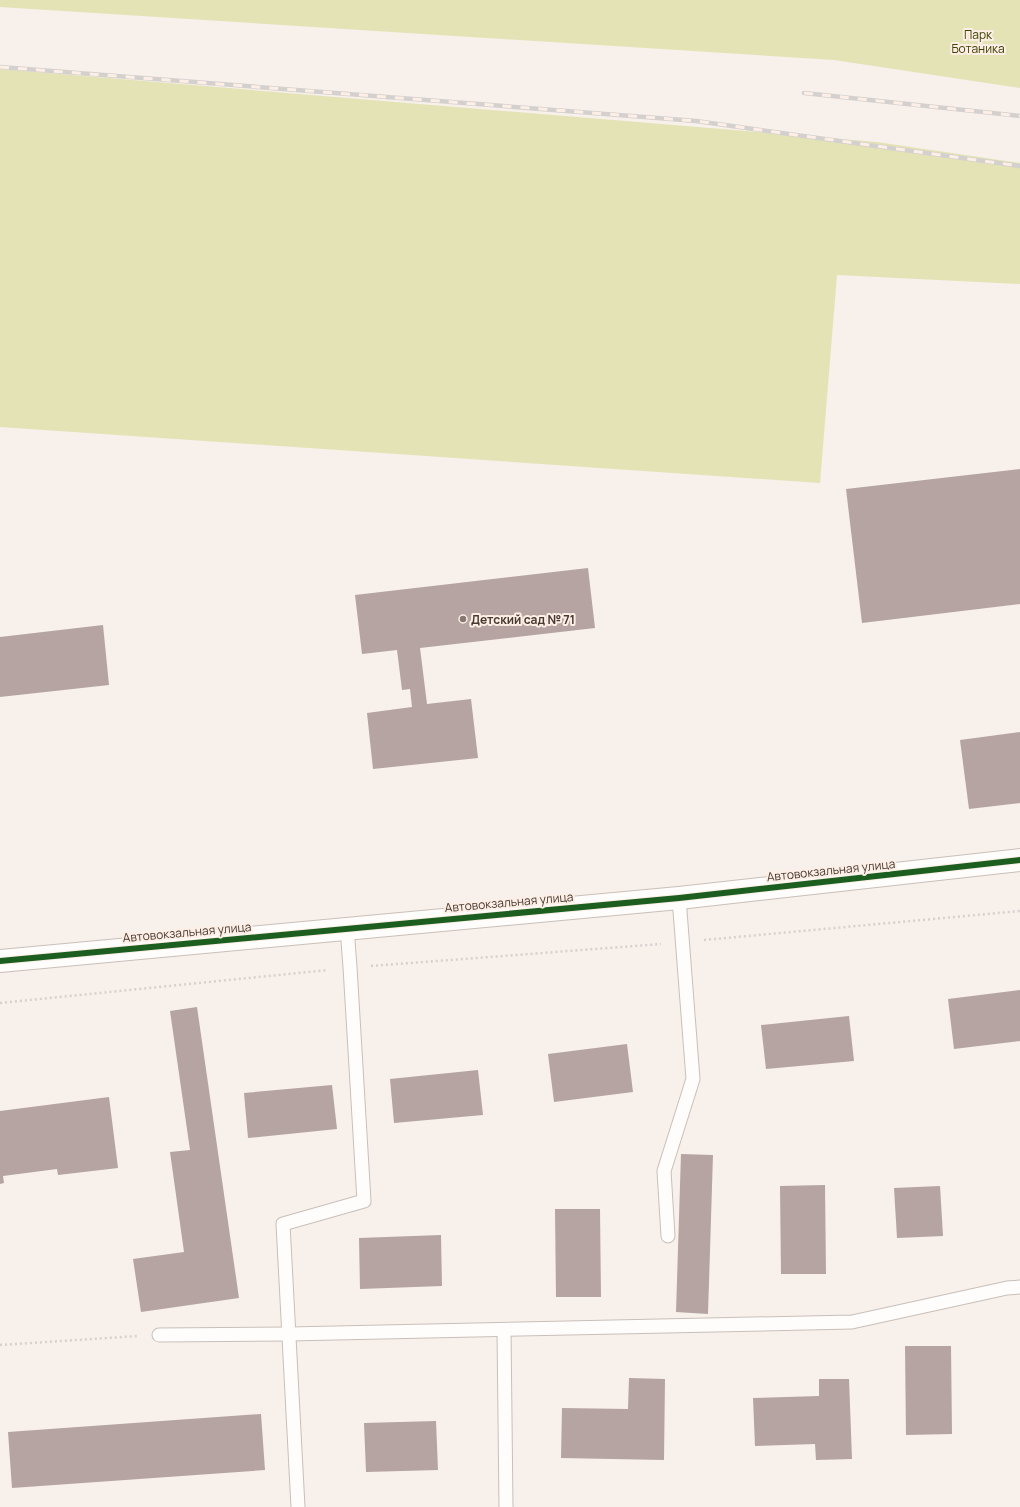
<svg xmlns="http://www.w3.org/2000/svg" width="1020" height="1507" font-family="Manrope,sans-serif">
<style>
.green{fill:#e3e3b6}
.building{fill:#b5a4a1}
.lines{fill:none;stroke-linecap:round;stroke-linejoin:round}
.service-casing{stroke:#c9bfb9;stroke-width:15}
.tertiary-casing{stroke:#c9bfb9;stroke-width:24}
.path{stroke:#d5d1ce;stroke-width:2.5;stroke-dasharray:2 3;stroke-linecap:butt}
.service{stroke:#fefdfc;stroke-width:13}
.tertiary{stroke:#fefdfc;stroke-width:22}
.rail-casing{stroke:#d3d0ce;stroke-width:4.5}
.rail{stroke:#fdefe6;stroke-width:3;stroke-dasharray:9;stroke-linecap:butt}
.cycleway-casing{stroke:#fdefe6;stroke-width:8}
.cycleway{stroke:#1b5e20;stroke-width:6}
.poi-dot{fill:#857972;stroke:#fdefe6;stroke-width:1.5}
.labels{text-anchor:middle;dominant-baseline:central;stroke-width:4;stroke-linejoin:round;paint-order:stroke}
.park-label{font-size:12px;fill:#404204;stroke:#fdefe6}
.poi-label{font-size:12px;font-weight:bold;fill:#473931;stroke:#fdefe6;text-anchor:start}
.street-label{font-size:12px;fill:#473931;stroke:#fdefe6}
</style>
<rect width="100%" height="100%" fill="#f8f0eb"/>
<!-- green -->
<g class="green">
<polygon points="0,0 1020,0 1020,88 834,60 0,7"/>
<polygon points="0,69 877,142 1020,163 1020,284 837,275 820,483 0,427"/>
</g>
<!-- building -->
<g class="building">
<polygon points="1020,469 1020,604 862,623 846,489"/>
<polygon points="588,568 595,628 420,648 427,704 471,699 478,758 373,769 367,713 412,707 410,689 402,690 397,650 362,654 355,595"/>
<polygon points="103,625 109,685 0,697 0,637"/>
<polygon points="1020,732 1020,803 969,809 960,740"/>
<polygon points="1020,990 1020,1041 954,1049 948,999"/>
<polygon points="197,1007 239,1298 141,1312 133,1259 184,1252 170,1152 190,1150 170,1011"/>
<polygon points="849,1016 854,1061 766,1069 761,1025"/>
<polygon points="627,1044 633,1092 554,1102 548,1054"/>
<polygon points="478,1070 483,1115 394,1123 390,1079"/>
<polygon points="332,1085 337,1129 248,1138 244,1093"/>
<polygon points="109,1097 118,1168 58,1175 57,1169 3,1176 4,1183 0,1184 0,1111"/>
<polygon points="681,1154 713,1155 708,1314 676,1312"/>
<polygon points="825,1185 826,1274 781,1274 780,1186"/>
<polygon points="940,1186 943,1236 897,1238 894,1188"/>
<polygon points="555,1209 600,1209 601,1297 556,1297"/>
<polygon points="441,1235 442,1286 360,1289 359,1238"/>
<polygon points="905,1346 951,1346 952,1434 906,1435"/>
<polygon points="629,1378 665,1379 664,1460 561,1458 562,1408 628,1409"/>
<polygon points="819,1379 849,1379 852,1459 816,1460 815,1444 755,1446 753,1398 819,1396"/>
<polygon points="261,1414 265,1470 12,1488 8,1432"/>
<polygon points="436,1421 438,1470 366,1472 364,1423"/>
</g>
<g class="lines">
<!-- service casing -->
<g class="service-casing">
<g id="service">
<polyline points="668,1236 664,1171 693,1079 679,898"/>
<polyline points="504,1330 506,1507"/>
<polyline points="159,1335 289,1334 852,1322 1007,1288 1020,1287"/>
<polyline points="298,1507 283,1224 364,1201 350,967 347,928"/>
</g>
</g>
<!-- tertiary casing -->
<g class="tertiary-casing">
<polyline id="tertiary" points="0,961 679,898 1020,860"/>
</g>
<!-- path -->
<g class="path">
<polyline points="704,940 1020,911"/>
<polyline points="371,966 661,944"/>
<polyline points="0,1003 328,970"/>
<polyline points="0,1345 138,1336"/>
</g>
<!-- service -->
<use href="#service" class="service"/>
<!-- tertiary -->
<use href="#tertiary" class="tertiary"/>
<!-- rail casing -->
<g class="rail-casing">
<g id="rail">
<polyline points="0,67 696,121 1020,166"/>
<polyline points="804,93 1020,116"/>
</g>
</g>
<!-- rail -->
<use href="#rail" class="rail"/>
<!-- cycleway casing -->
<g class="cycleway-casing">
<polyline id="cycleway" points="0,961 679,898 1020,860"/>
</g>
<!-- cycleway -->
<use href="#cycleway" class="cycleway"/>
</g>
<!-- markers -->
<circle class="poi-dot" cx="463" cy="619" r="4"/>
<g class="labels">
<!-- park labels -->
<g class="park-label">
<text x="978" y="34">Парк<tspan x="978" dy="14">Ботаника</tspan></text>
</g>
<!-- poi labels -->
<g class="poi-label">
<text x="471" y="619">Детский сад № 71</text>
</g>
<!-- street labels -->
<g class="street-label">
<text transform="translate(831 870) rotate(-6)">Автовокзальная улица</text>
<text transform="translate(509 902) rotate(-5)">Автовокзальная улица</text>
<text transform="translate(187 932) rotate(-5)">Автовокзальная улица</text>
</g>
</g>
</svg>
